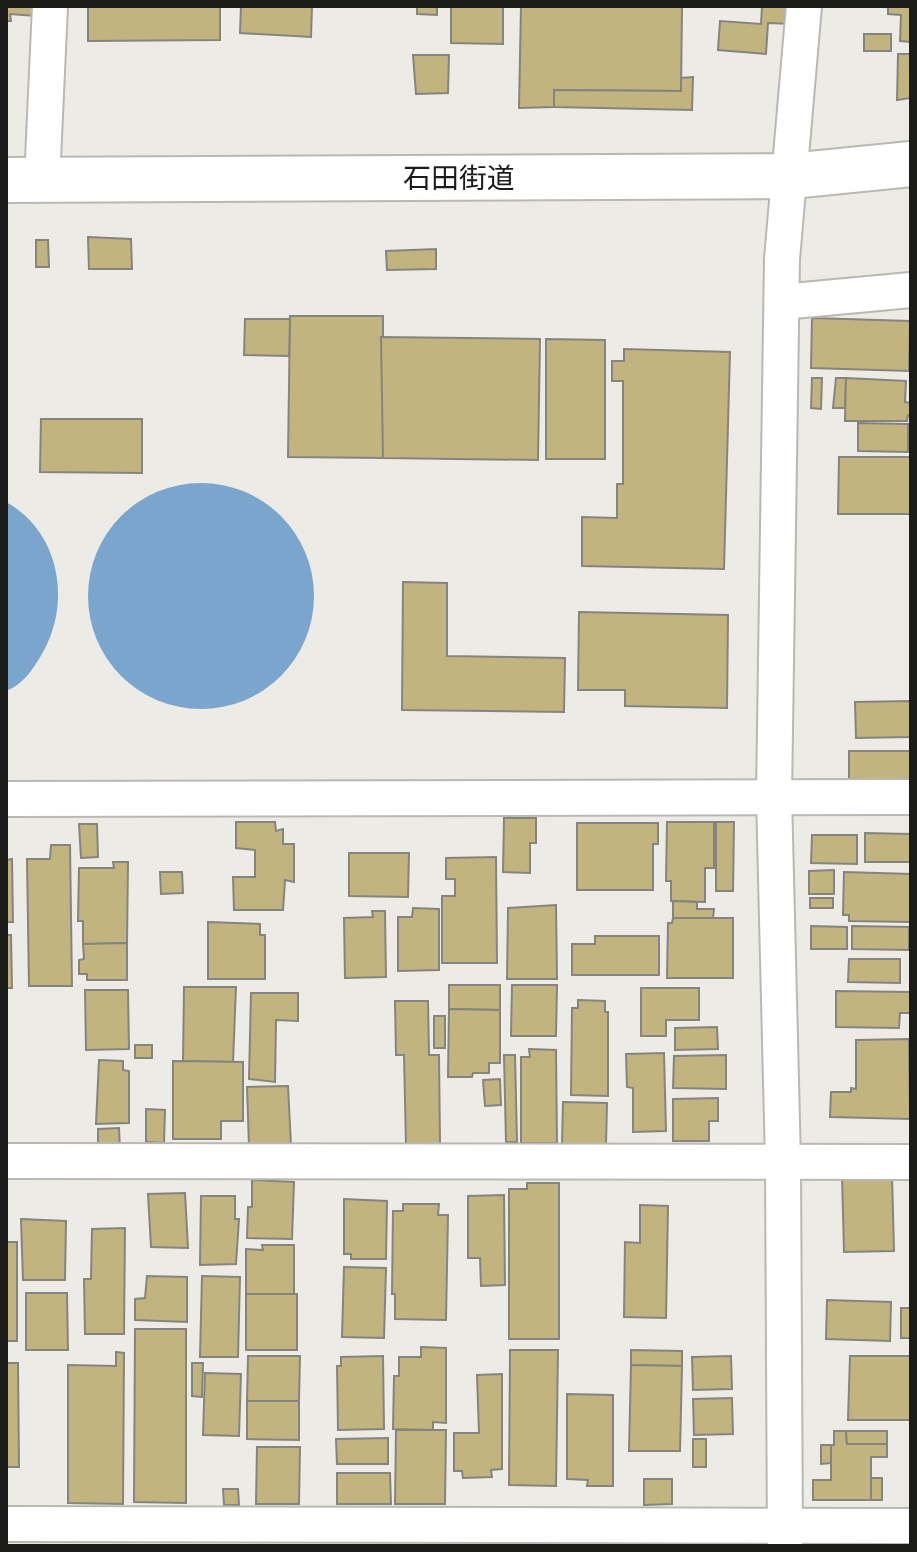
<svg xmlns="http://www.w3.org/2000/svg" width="917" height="1552" font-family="'Roboto Condensed','Noto Sans JP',sans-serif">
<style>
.water{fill:#7aa6cd}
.building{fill:#c2b47e;stroke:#85847f;stroke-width:2}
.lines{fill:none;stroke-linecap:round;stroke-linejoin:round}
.street-casing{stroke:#bab8b3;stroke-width:38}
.secondary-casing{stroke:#bab8b3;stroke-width:48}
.street{stroke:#fff;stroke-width:34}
.secondary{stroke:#fff;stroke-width:44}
.labels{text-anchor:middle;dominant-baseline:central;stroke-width:7;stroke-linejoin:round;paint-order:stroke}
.street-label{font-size:28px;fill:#1b1b19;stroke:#fff}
</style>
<rect width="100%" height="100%" fill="#edebe5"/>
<!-- water -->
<g class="water">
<circle cx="201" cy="596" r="113"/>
<path d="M6,502c53,29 66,99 37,150 -9,16 -19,32 -37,39z"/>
</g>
<!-- building -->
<g class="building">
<polygon points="6,6 35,6 35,16 10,14 11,21 6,21"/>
<polygon points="88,6 220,6 220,40 88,41"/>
<polygon points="241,6 312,6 311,37 240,33"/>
<polygon points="417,6 437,6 437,15 417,14"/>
<polygon points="451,6 503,6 503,44 451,43"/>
<polygon points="521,6 682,7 681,91 554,90 554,107 519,108"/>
<polygon points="762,6 793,6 792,24 768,23 766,54 718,50 720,21 761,24"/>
<polygon points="888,6 911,6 911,42 900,41 901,15 888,14"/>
<rect x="864" y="34" width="27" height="17"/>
<polygon points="898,54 911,54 911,98 897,100"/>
<polygon points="413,55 449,55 448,93 416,94"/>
<polygon points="693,77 692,110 554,107 554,90 681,91 681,78"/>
<polygon points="88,237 131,239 132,269 89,269"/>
<polygon points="36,240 48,240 49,267 36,267"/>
<polygon points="436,249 436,269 387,270 386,251"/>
<polygon points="290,316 383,316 383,458 288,457"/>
<polygon points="812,318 910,321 909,371 811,368"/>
<polygon points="245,319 290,319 289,356 244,355"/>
<polygon points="381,337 540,339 538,460 383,458"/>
<polygon points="546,339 605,340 605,459 546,459"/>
<polygon points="624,349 730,352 724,569 582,566 582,517 617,518 617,484 623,484 623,381 612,381 612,361 624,361"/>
<polygon points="812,378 822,378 821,409 811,408"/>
<polygon points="836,378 846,378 845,408 833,408"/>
<polygon points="846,378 906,381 905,402 911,403 911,414 908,415 907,421 845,421"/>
<polygon points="41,419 142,419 142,473 40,472"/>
<polygon points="858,423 908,424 908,452 858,451"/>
<polygon points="839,457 911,457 911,514 838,514"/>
<polygon points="403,582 447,583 447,656 565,658 564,712 402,710"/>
<polygon points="579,612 728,615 727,708 625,706 625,690 578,690"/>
<polygon points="911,701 911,737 856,738 855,702"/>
<rect x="849" y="751" width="62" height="35"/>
<polygon points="504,818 536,818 536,843 530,843 530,873 503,872"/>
<polygon points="236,822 275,822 276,831 283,829 283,844 294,844 294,882 285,880 283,910 234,910 233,877 255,877 255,850 236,848"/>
<polygon points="667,822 714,822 714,868 705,868 705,902 671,901 671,881 666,881"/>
<polygon points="716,822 734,822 733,891 716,891"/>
<polygon points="577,823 658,823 658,844 653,844 653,890 577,890"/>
<polygon points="79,824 97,824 98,857 81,858"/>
<polygon points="865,833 911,834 911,862 865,862"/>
<polygon points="812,835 857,835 857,864 811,863"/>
<polygon points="51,845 70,845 72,986 29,986 27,859 50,859"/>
<polygon points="349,853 409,853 408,897 349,896"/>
<polygon points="496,857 497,963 442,963 442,896 455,896 455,879 446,879 446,858"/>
<polygon points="12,859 13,922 6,922 6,860"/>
<polygon points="113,862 128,862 127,943 83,944 83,921 78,921 79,868 114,868"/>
<polygon points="834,870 834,894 809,894 809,871"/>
<polygon points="160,872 182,872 183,893 161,894"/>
<polygon points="844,872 911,874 910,922 849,921 849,915 843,915"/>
<rect x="810" y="898" width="23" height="10"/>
<polygon points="673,901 697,902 697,909 714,909 713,918 673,918"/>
<polygon points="556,905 557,979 507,979 508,908"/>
<polygon points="413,908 439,909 439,970 398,971 398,917 412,917"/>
<polygon points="372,911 385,911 386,977 345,978 344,918 373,917"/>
<polygon points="673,918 733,918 733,978 667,978 668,923 672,923"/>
<polygon points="208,922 260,924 260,935 265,935 265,979 208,979"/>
<polygon points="811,926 847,927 847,949 811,949"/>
<polygon points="852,926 909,927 909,950 852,949"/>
<polygon points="6,935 11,935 12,988 6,988"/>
<polygon points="595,936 659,936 659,975 572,975 572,944 595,944"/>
<polygon points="127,943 127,980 87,980 87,974 79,974 79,960 84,959 83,944"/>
<polygon points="849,959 900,959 900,983 848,982"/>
<polygon points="449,985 500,985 500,1010 449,1009"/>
<polygon points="512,985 557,985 556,1036 511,1036"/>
<polygon points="184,987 236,987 233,1062 183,1061"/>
<polygon points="641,988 699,988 699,1020 666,1020 666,1036 641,1036"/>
<polygon points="85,990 128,990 129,1049 86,1050"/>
<polygon points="836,991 910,992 910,1013 900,1013 899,1028 836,1027"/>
<polygon points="251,993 298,993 298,1021 276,1020 275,1082 249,1079"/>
<polygon points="578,1000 605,1001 605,1012 608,1012 608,1096 571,1095 572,1008 578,1008"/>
<polygon points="395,1001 428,1001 429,1055 439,1055 440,1145 406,1146 404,1055 396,1055"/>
<polygon points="449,1009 500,1010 500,1063 489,1063 489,1073 473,1073 472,1077 448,1077"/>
<rect x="434" y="1016" width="11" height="32"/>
<polygon points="717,1027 718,1049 675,1050 675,1028"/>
<polygon points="909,1039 910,1119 830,1117 831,1092 851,1092 851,1088 856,1089 856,1040"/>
<rect x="135" y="1045" width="17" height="13"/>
<polygon points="529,1049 556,1050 557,1143 521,1143 521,1057 530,1057"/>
<polygon points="664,1053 666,1131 633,1132 633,1088 627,1087 626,1054"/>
<polygon points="504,1055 515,1055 517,1142 506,1142"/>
<polygon points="726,1055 726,1089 673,1088 674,1056"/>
<polygon points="99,1060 123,1061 123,1070 129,1071 129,1123 96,1124"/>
<polygon points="173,1061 243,1062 243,1121 221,1121 221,1139 173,1139"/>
<polygon points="500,1079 501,1105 485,1106 483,1080"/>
<polygon points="288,1086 291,1145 249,1146 247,1087"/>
<polygon points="718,1098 718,1121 709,1121 709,1141 673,1141 673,1099"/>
<polygon points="563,1102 607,1103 606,1145 562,1144"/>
<polygon points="146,1109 165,1110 164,1143 146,1142"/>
<polygon points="119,1128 120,1151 98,1152 98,1129"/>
<polygon points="842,1175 892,1175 894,1251 844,1252"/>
<polygon points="252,1180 294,1182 292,1239 247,1238 248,1207 252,1207"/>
<polygon points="527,1183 559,1183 559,1339 509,1339 509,1189 527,1189"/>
<polygon points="185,1193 188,1248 151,1247 148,1194"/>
<polygon points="504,1195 505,1285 481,1286 480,1258 468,1258 468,1196"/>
<polygon points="201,1196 235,1196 235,1219 239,1219 236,1264 200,1265"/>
<polygon points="344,1199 387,1201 386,1259 351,1259 351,1254 344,1254"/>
<polygon points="403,1204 439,1204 438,1215 448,1215 446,1320 395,1319 395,1294 392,1294 393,1211 403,1211"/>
<polygon points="640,1205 668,1206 666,1318 624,1317 625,1242 640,1243"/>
<polygon points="21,1219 66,1221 65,1280 23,1280"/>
<polygon points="125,1228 124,1334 85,1334 84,1279 91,1279 92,1229"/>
<rect x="6" y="1242" width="11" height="99"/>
<polygon points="262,1245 294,1245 294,1294 246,1294 246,1249 263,1250"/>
<polygon points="344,1267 386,1268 384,1338 342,1337"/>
<polygon points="147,1276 187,1277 187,1322 135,1320 135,1299 145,1298"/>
<polygon points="202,1276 240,1277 238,1357 200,1357"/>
<polygon points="26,1293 67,1293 68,1350 26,1350"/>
<rect x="246" y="1294" width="51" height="56"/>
<polygon points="827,1300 891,1302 890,1341 826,1339"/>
<rect x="901" y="1308" width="10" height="30"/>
<polygon points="135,1329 186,1329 186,1503 134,1502"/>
<polygon points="421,1347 446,1348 446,1423 433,1422 433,1430 393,1429 394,1376 399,1376 399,1357 421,1357"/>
<polygon points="510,1350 558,1350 556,1486 509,1485"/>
<polygon points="631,1350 682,1351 682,1366 631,1365"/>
<polygon points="116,1352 124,1353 123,1504 68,1503 68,1365 116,1366"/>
<polygon points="248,1356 300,1356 299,1401 247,1401"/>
<polygon points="383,1356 384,1429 338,1430 337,1366 341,1366 341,1357"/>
<polygon points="731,1356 732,1389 693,1390 692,1357"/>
<polygon points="850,1356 911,1356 911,1420 848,1420"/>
<polygon points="6,1363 18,1363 19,1467 6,1467"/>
<polygon points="192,1363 203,1363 202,1397 192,1396"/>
<polygon points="631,1365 682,1366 680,1451 629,1451"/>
<polygon points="205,1373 241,1374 239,1436 203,1435"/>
<polygon points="502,1374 502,1469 491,1470 492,1477 463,1478 462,1471 454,1471 454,1433 479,1433 477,1375"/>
<polygon points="567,1394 613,1395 613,1486 587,1486 588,1480 567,1479"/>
<polygon points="732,1398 733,1434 694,1435 693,1399"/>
<polygon points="247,1401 299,1401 299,1440 247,1439"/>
<polygon points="396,1430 446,1430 445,1504 395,1504"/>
<polygon points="834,1431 846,1431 847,1444 887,1444 887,1457 871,1457 871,1500 813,1500 813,1480 831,1480 831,1445 834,1445"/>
<polygon points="846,1431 887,1431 887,1444 847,1444"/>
<polygon points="388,1438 388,1464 337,1464 336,1439"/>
<rect x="693" y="1439" width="13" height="28"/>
<polygon points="821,1445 831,1445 831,1463 821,1464"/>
<polygon points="257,1447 300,1447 299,1504 256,1504"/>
<polygon points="337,1473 390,1473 391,1504 337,1504"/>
<rect x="871" y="1478" width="11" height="22"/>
<polygon points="644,1479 672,1479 672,1504 644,1505"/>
<polygon points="223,1489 238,1489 239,1505 224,1505"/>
</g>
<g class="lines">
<!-- street casing -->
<g class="street-casing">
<g id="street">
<polyline points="42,181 50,6"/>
<polyline points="782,302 911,290"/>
<polyline points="6,799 911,797"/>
<polyline points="6,1161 911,1162"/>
<polyline points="6,1524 911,1526"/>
<polyline points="785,1546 783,1162 774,796 782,259 804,6"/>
</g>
</g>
<!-- secondary casing -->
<g class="secondary-casing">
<polyline id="secondary" points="6,180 791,176 911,164"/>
</g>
<!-- street -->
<use href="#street" class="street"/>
<!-- secondary -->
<use href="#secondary" class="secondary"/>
</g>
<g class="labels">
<!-- street labels -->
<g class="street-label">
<text x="459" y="178">石田街道</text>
</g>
</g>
<!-- border -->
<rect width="917" height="1552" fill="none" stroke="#1b1b19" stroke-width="16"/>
</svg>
